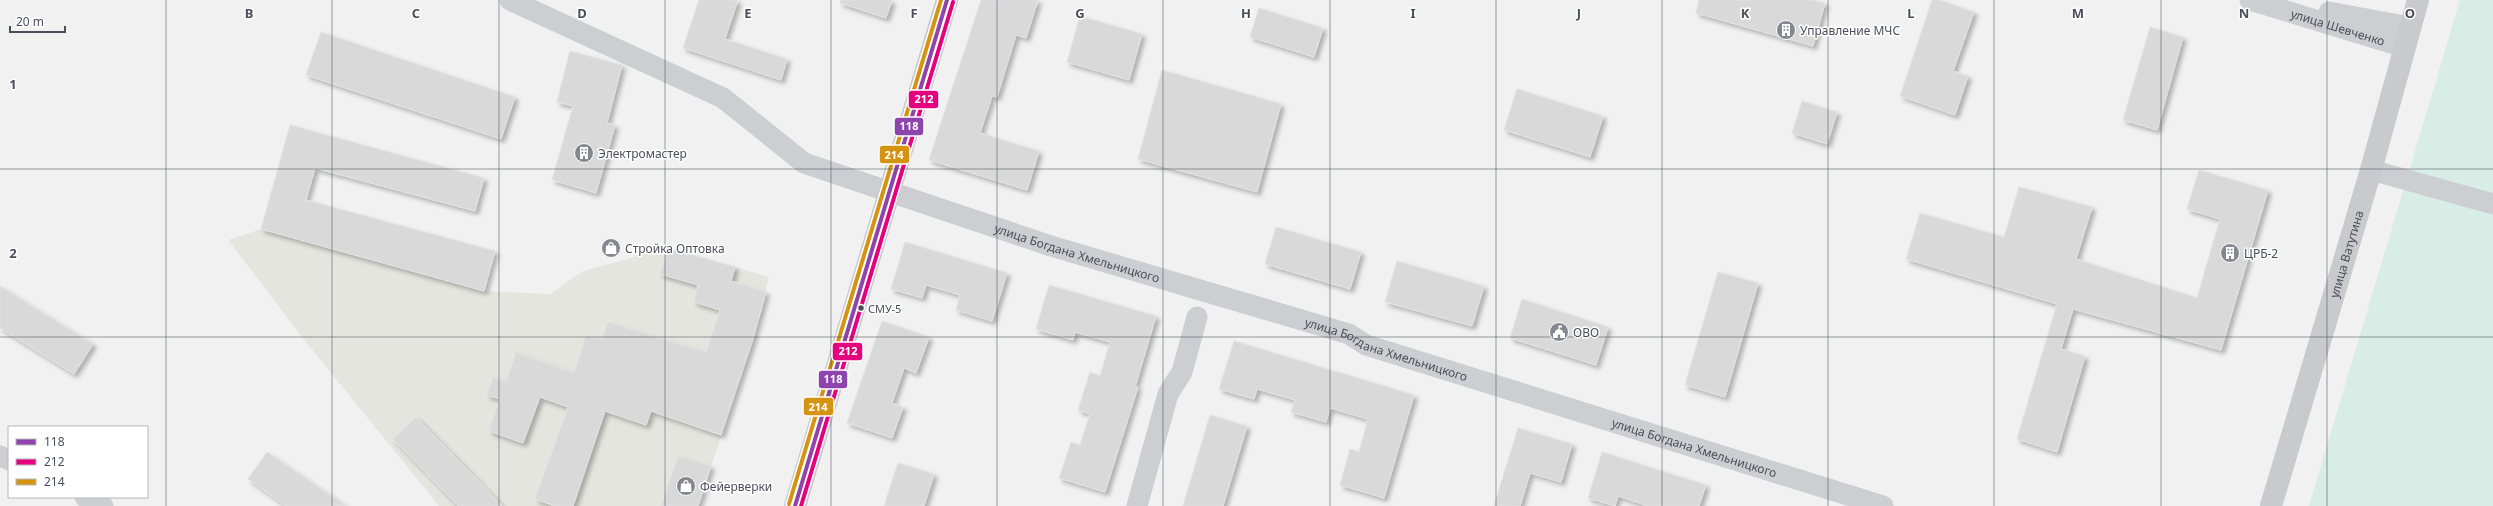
<svg xmlns="http://www.w3.org/2000/svg" width="2493" height="506" font-family="'Noto Sans',sans-serif">
<style>
.commercial{fill:#e5e5df}
.green{fill:#d8ede6}
.building{fill:#d9d9da;stroke:#e2e2e3;filter:url(#shadow)}
.lines{fill:none;stroke-linecap:round;stroke-linejoin:round}
.minor{stroke:#ccced1;stroke-width:21}
.major{stroke:#c9cacd;stroke-width:22}
.bus-1-casing{stroke:#fff;stroke-width:7}
.bus-2-casing{stroke:#fff;stroke-width:7}
.bus-3-casing{stroke:#fff;stroke-width:7}
.bus-1{stroke:#8e44ad;stroke-width:4}
.bus-2{stroke:#e5007d;stroke-width:4}
.bus-3{stroke:#d49412;stroke-width:4}
.grid{fill:none;stroke:#4a4e5a;stroke-width:1;stroke-opacity:0.55}
.bus-dot{fill:#4a4e5a;stroke:#fff;stroke-width:1.5}
.labels{text-anchor:middle;dominant-baseline:central;stroke-width:3;stroke-linejoin:round;paint-order:stroke}
.bus-label{font-size:11px;fill:#4a4e5a;stroke:#fff;text-anchor:start}
.street-label{font-size:12px;fill:#4a4e5a;stroke:#fff}
.poi-label{font-size:12px;fill:#4a4e5a;stroke:#fff;text-anchor:start}
.grid-label{font-size:13px;text-anchor:middle;font-weight:bold;fill:#4a4e5a;stroke:#fff;stroke-width:3;stroke-linejoin:round;paint-order:stroke}
.line-badge{stroke:#fff;stroke-width:1.5}
.badge-label{font-size:11px;text-anchor:middle;font-weight:bold;fill:#fff}
</style>
<defs>
<filter id="shadow"><feDropShadow dx="3.5" dy="3.5" stdDeviation="2" flood-color="#0004"/></filter>
</defs>
<rect width="100%" height="100%" fill="#f1f1f1"/>
<!-- commercial -->
<polygon class="commercial" points="261,229 484,291 550,294 583,271 668,248 769,277 752,342 698,506 439,506 306,342 228,240"/>
<!-- green -->
<polygon class="green" points="2460,0 2493,0 2493,506 2309,506"/>
<!-- building -->
<g class="building">
<polygon points="699,0 738,0 725,39 787,59 781,80 683,48"/>
<polygon points="841,0 892,0 886,18 840,3"/>
<polygon points="981,0 1038,0 1026,38 1016,35 997,97 992,96 980,133 1039,151 1027,190 929,160"/>
<polygon points="1699,0 1813,0 1825,3 1813,46 1696,13"/>
<polygon points="1932,0 1940,0 1974,12 1953,71 1968,76 1955,115 1900,96"/>
<polygon points="1259,8 1323,28 1314,57 1250,37"/>
<polygon points="1080,16 1142,34 1129,80 1067,62"/>
<polygon points="2150,27 2183,37 2157,130 2123,120"/>
<polygon points="321,32 515,97 501,139 306,75"/>
<polygon points="570,51 622,65 607,123 615,125 596,193 552,180 573,106 557,102"/>
<polygon points="1162,70 1281,104 1257,192 1138,159"/>
<polygon points="1517,89 1603,116 1590,157 1504,130"/>
<polygon points="1802,101 1837,112 1827,144 1792,133"/>
<polygon points="290,125 484,178 475,211 315,168 306,200 495,251 484,291 261,229"/>
<polygon points="2199,170 2268,190 2221,350 2073,309 2061,349 2085,356 2057,452 2017,439 2057,304 1906,259 1920,213 2004,237 2019,187 2092,207 2076,259 2197,298 2220,219 2187,209"/>
<polygon points="1276,227 1361,252 1350,289 1265,264"/>
<polygon points="905,242 1007,273 992,321 956,310 960,295 926,285 922,298 891,289"/>
<polygon points="668,248 735,267 731,281 766,292 752,342 721,435 651,411 646,425 605,411 573,506 555,506 535,499 568,407 540,397 523,443 489,431 500,399 487,395 493,377 506,382 516,352 574,373 586,335 602,340 608,322 706,352 720,310 694,302 698,285 660,274"/>
<polygon points="1397,261 1484,286 1472,326 1385,302"/>
<polygon points="1718,272 1758,283 1725,397 1685,385"/>
<polygon points="1049,285 1156,316 1135,387 1138,387 1105,492 1059,478 1071,442 1080,445 1090,414 1078,410 1090,372 1100,376 1110,342 1075,332 1073,340 1036,329"/>
<polygon points="0,286 93,344 74,374 0,328"/>
<polygon points="1522,299 1608,327 1596,365 1510,338"/>
<polygon points="882,321 929,337 916,373 904,368 892,403 903,407 892,438 847,423"/>
<polygon points="1234,341 1414,395 1384,498 1340,485 1350,449 1359,452 1368,419 1330,408 1326,422 1291,412 1295,400 1257,389 1254,399 1219,389"/>
<polygon points="1210,415 1247,426 1223,506 1183,506"/>
<polygon points="416,417 491,494 502,506 458,506 393,439"/>
<polygon points="1518,428 1572,444 1561,482 1530,473 1520,506 1494,506"/>
<polygon points="267,452 346,506 286,506 248,479"/>
<polygon points="1602,452 1706,485 1699,506 1648,506 1618,496 1615,506 1588,498"/>
<polygon points="678,456 711,466 698,506 661,506"/>
<polygon points="898,463 934,474 924,506 884,506"/>
</g>
<g class="lines">
<!-- minor -->
<g class="minor">
<path id="s1" d="M510,0l213,98 81,65 247,83 298,88 17,11 517,161"/>
<path id="s2" d="M2250,0l154,47"/>
<polyline points="2329,12 2410,27"/>
<polyline points="2371,170 2493,204"/>
<polyline points="0,456 9,460"/>
<polyline points="85,497 103,506"/>
<polyline points="1137,506 1168,394 1182,372 1197,317"/>
</g>
<!-- major -->
<g class="major">
<polyline points="795,506 947,0"/>
<path id="s3" d="M2271,506l100,-336 47,-170"/>
</g>
<!-- bus-1 casing -->
<g class="bus-1-casing">
<polyline id="bus-1" points="795,506 947,0"/>
</g>
<!-- bus-2 casing -->
<g class="bus-2-casing">
<polyline id="bus-2" points="801,506 953,2"/>
</g>
<!-- bus-3 casing -->
<g class="bus-3-casing">
<polyline id="bus-3" points="789,504 941,0"/>
</g>
<!-- bus-1 -->
<use href="#bus-1" class="bus-1"/>
<!-- bus-2 -->
<use href="#bus-2" class="bus-2"/>
<!-- bus-3 -->
<use href="#bus-3" class="bus-3"/>
</g>
<!-- grid -->
<path class="grid" d="M166,0v506M332,0v506M499,0v506M665,0v506M831,0v506M997,0v506M1163,0v506M1330,0v506M1496,0v506M1662,0v506M1828,0v506M1994,0v506M2161,0v506M2327,0v506M0,169h2493M0,337h2493"/>
<!-- icons -->
<defs>
<g id="building-disc" transform="scale(1)"><circle r="9.5" fill="#84878f" stroke="#fff"/><path d="M-4-6H4V6H1V3H-1V6H-4ZM-2.5-4.3h1.7v1.8h-1.7ZM.8-4.3h1.7v1.8H.8ZM-2.5-1h1.7V.8h-1.7ZM.8-1h1.7V.8H.8Z" fill="#fff"/></g>
<g id="shop-disc" transform="scale(1)"><circle r="9.5" fill="#84878f" stroke="#fff"/><path d="M-5-2.5h2.3a2.7 3.5 0 0 1 5.4 0H5L5.5 6h-11ZM-1.5-2.5h3a1.5 2.3 0 0 0-3 0Z" fill="#fff"/></g>
<g id="civic-disc" transform="scale(1)"><circle r="9.5" fill="#84878f" stroke="#fff"/><path d="M-.6-6.5H3V-4.5H.6V-3L4-1V1h2V6H-6V1h2V-1L-.6-3ZM-1.2 2.5V6h2.4V2.5Z" fill="#fff"/></g>
</defs>
<g fill-rule="evenodd">
<use href="#building-disc" x="1786" y="30"/>
<use href="#building-disc" x="584" y="153"/>
<use href="#shop-disc" x="611" y="248"/>
<use href="#building-disc" x="2230" y="253"/>
<use href="#civic-disc" x="1559" y="332"/>
<use href="#shop-disc" x="686" y="486"/>
</g>
<!-- markers -->
<circle class="bus-dot" cx="861" cy="308" r="3.5"/>
<g class="labels">
<!-- bus labels -->
<g class="bus-label">
<text x="868" y="308">СМУ-5</text>
</g>
<!-- street labels -->
<g class="street-label">
<text stroke="none"><textPath href="#s2" startOffset="92">улица Шевченко</textPath></text>
<text stroke="none"><textPath href="#s1" startOffset="626">улица Богдана Хмельницкого</textPath></text>
<text stroke="none"><textPath href="#s3" startOffset="263">улица Ватутина</textPath></text>
<text stroke="none"><textPath href="#s1" startOffset="950">улица Богдана Хмельницкого</textPath></text>
<text stroke="none"><textPath href="#s1" startOffset="1274">улица Богдана Хмельницкого</textPath></text>
</g>
<!-- poi labels -->
<g class="poi-label">
<text x="1800" y="30">Управление МЧС</text>
<text x="598" y="153">Электромастер</text>
<text x="625" y="248">Стройка Оптовка</text>
<text x="2244" y="253">ЦРБ-2</text>
<text x="1573" y="332">ОВО</text>
<text x="700" y="486">Фейерверки</text>
</g>
</g>
<g class="grid-label">
<text x="249" y="18">B</text>
<text x="416" y="18">C</text>
<text x="582" y="18">D</text>
<text x="748" y="18">E</text>
<text x="914" y="18">F</text>
<text x="1080" y="18">G</text>
<text x="1246" y="18">H</text>
<text x="1413" y="18">I</text>
<text x="1579" y="18">J</text>
<text x="1745" y="18">K</text>
<text x="1911" y="18">L</text>
<text x="2078" y="18">M</text>
<text x="2244" y="18">N</text>
<text x="2410" y="18">O</text>
<text x="13" y="89">1</text>
<text x="13" y="258">2</text>
</g>
<g class="line-badge">
<rect x="908" y="90" width="31" height="19" rx="4" fill="#e5007d"/>
<rect x="894" y="117" width="30" height="19" rx="4" fill="#8e44ad"/>
<rect x="879" y="145" width="31" height="19" rx="4" fill="#d49412"/>
<rect x="832" y="342" width="31" height="19" rx="4" fill="#e5007d"/>
<rect x="818" y="370" width="30" height="19" rx="4" fill="#8e44ad"/>
<rect x="803" y="397" width="31" height="19" rx="4" fill="#d49412"/>
</g>
<g class="badge-label">
<text x="924" y="103">212</text>
<text x="909" y="130">118</text>
<text x="894" y="159">214</text>
<text x="848" y="355">212</text>
<text x="833" y="383">118</text>
<text x="818" y="411">214</text>
</g>
<!-- legend -->
<rect x="8" y="426" width="140" height="72" fill="#ffffff" stroke="#b7b8bd"/>
<rect x="16" y="439" width="20" height="6" fill="#8e44ad" stroke="#b7b8bd"/>
<text x="44" y="446" font-size="12" fill="#4a4e5a">118</text>
<rect x="16" y="459" width="20" height="6" fill="#e5007d" stroke="#b7b8bd"/>
<text x="44" y="466" font-size="12" fill="#4a4e5a">212</text>
<rect x="16" y="479" width="20" height="6" fill="#d49412" stroke="#b7b8bd"/>
<text x="44" y="486" font-size="12" fill="#4a4e5a">214</text>
<!-- scale -->
<path d="M10 26v6h55v-6" fill="none" stroke="#4a4e5a" stroke-width="2"/>
<text x="16" y="26" font-size="12" fill="#4a4e5a" stroke="#ffffff" stroke-width="3" paint-order="stroke">20 m</text>
</svg>
